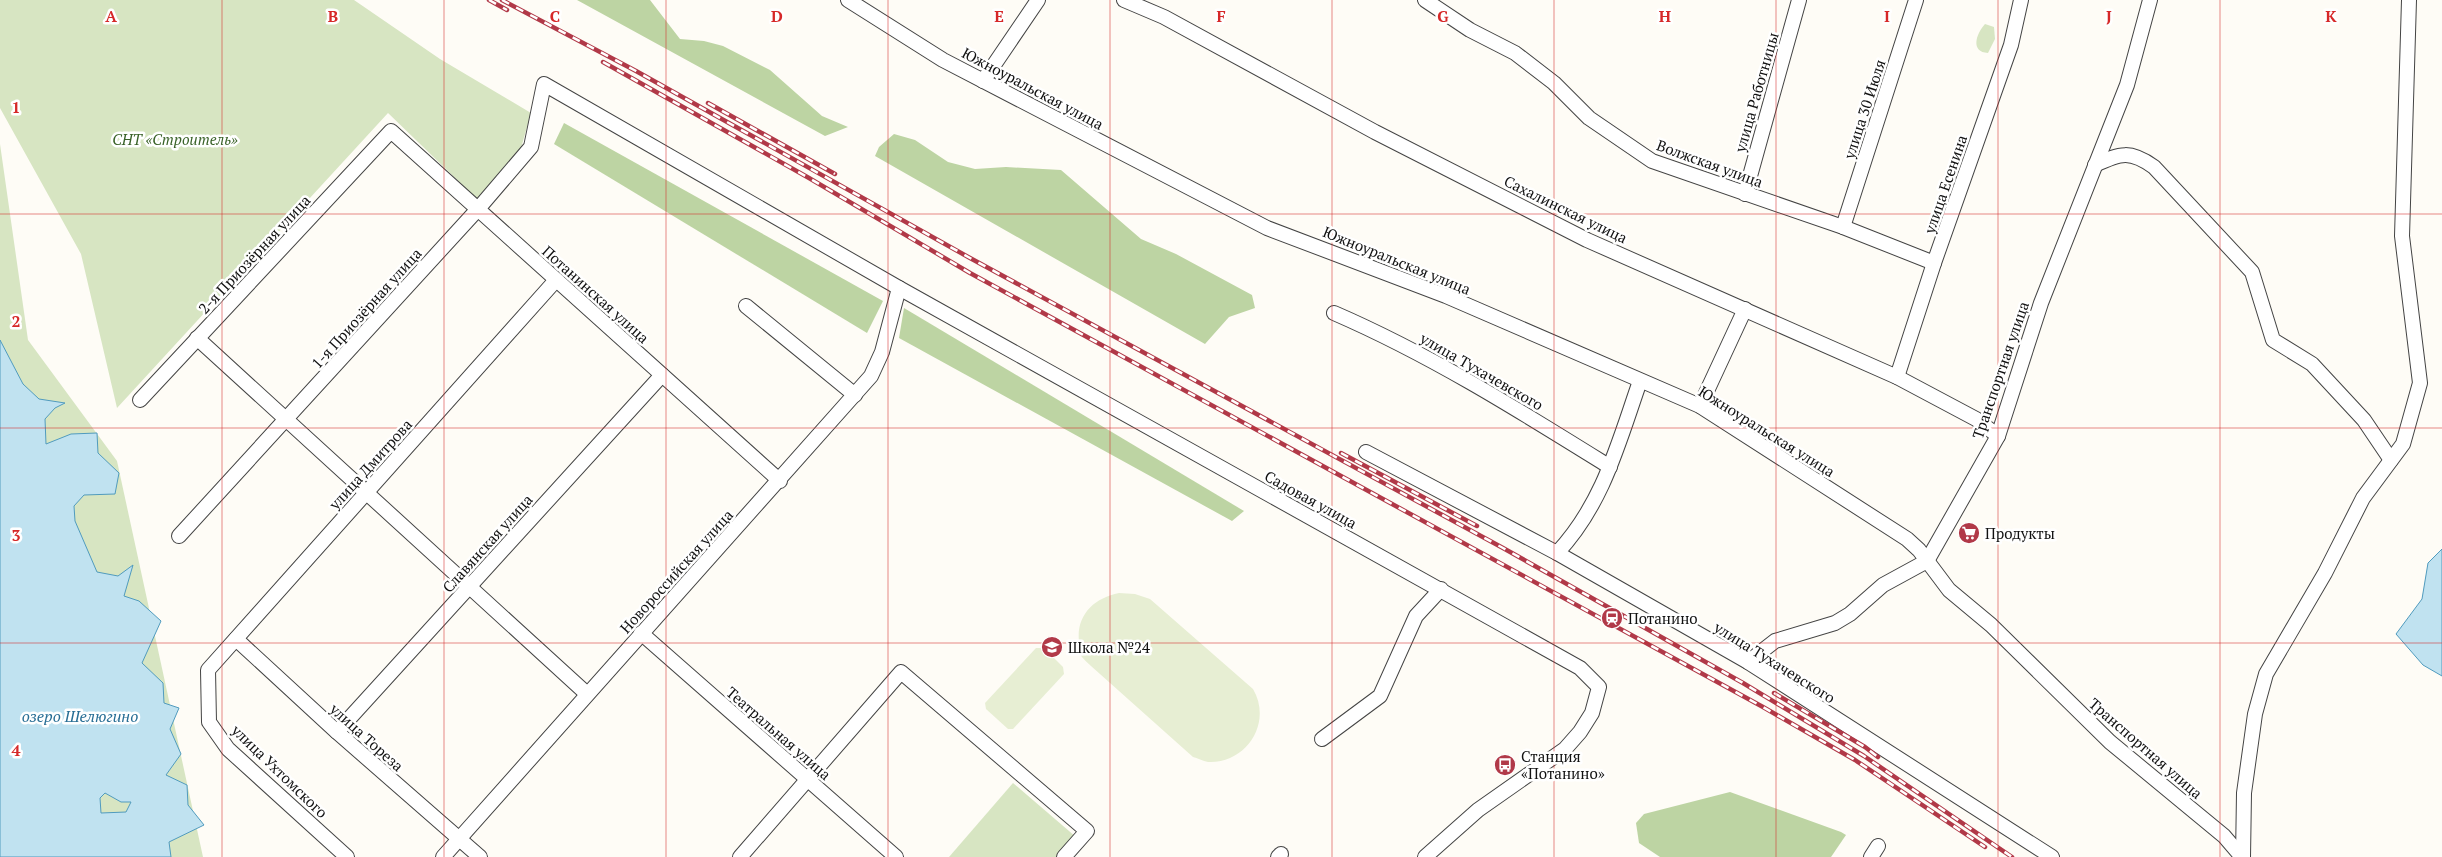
<svg xmlns="http://www.w3.org/2000/svg" width="2442" height="857" font-family="'PT Serif',serif">
<style>
.green{fill:#d7e5c2}
.forest{fill:#bdd4a3}
.pitch{fill:#e7eed3}
.water{fill:#c0e2f0;stroke:#509bbe;fill-rule:evenodd}
.lines{fill:none;stroke-linecap:round;stroke-linejoin:round}
.minor-casing{stroke:#444;stroke-width:16}
.minor{stroke:#fff;stroke-width:14}
.rail-casing{stroke:#b13948;stroke-width:4.5}
.rail{stroke:#fff;stroke-width:2.5;stroke-dasharray:8;stroke-linecap:butt}
.grid{fill:none;stroke:#d62828;stroke-width:1;stroke-opacity:0.55}
.labels{text-anchor:middle;dominant-baseline:central;stroke-width:5;stroke-linejoin:round;paint-order:stroke}
.street-label{font-size:15px;fill:#111;stroke:#fff}
.park-label{font-size:15px;font-style:italic;fill:#396228;stroke:#fff}
.poi-label{font-size:15px;fill:#111;stroke:#fff;text-anchor:start}
.water-label{font-size:16px;font-style:italic;fill:#286e95;stroke:#fff}
.grid-label{font-size:16px;text-anchor:middle;font-weight:bold;fill:#d62828;stroke:#fff;stroke-width:5;stroke-linejoin:round;paint-order:stroke}
</style>
<rect width="100%" height="100%" fill="#fefcf6"/>
<!-- green -->
<g class="green">
<polygon points="0,0 354,0 440,59 531,113 519,155 479,201 388,113 117,408 81,254 0,108"/>
<path d="M1985,24l9,3 1,12 -7,14c-18,-1 -12,-19 -3,-29z"/>
<polygon points="0,144 28,340 117,461 203,857 0,857"/>
<polygon points="1013,783 1076,837 1058,857 949,857"/>
</g>
<!-- forest -->
<g class="forest">
<polygon points="577,0 650,0 680,39 704,41 723,46 770,70 822,116 848,127 825,136"/>
<polygon points="564,123 883,301 867,333 554,144"/>
<polygon points="894,134 915,140 948,162 975,169 1006,167 1061,170 1141,239 1176,254 1252,295 1255,308 1229,317 1205,344 875,156 879,147"/>
<polygon points="904,308 1244,511 1232,521 899,338"/>
<polygon points="1730,792 1841,832 1846,835 1831,857 1660,857 1639,843 1636,823 1644,814"/>
</g>
<!-- pitch -->
<g class="pitch">
<path d="M1119,593l16,1 15,5 103,90c20,34 -7,75 -45,73 -5,-1 -11,-4 -15,-5l-102,-91c-3,-3 -9,-8 -11,-12 -1,-3 -1,-8 -1,-12 -3,-27 15,-44 40,-49z"/>
<polygon points="1036,648 1044,648 1063,667 1064,674 1013,729 1008,729 986,709 985,703"/>
</g>
<!-- water -->
<g class="water">
<path d="M0,340l23,44 16,15 26,4 -10,5 -10,11 1,25 25,-10 26,-1 1,20 21,20 -4,21 -31,1 -10,11 1,15 22,51 21,4 15,-11 -9,31 15,5 22,20 -19,42 21,20 1,20 15,5 -9,21 11,25 -15,21 21,10 1,20 16,20 -35,17 2,15h-171zM105,793l16,9h10l-5,10 -25,1 -1,-15z"/>
<polygon points="2442,549 2442,676 2423,665 2396,634 2422,599 2428,563"/>
</g>
<g class="lines">
<!-- minor casing -->
<g class="minor-casing">
<g id="minor">
<polyline points="848,0 943,60 1267,228 1446,296 1700,406 1907,539 1919,550 1949,590 1991,625 2110,742 2224,836 2242,857"/>
<polyline points="1124,0 1164,17 1375,132 1587,240 1897,377 1976,419 1998,436"/>
<polyline points="1425,0 1470,30 1515,53 1554,83 1589,118 1652,161 1843,227 1934,263"/>
<polyline points="983,81 1038,0"/>
<path d="M2095,165c26,-12 35,-15 59,2l98,105 21,68 39,24 52,56 27,40"/>
<polyline points="1745,194 1799,0"/>
<polyline points="1843,227 1916,0"/>
<polyline points="746,306 855,395"/>
<path d="M1334,313c97,42 186,98 276,154"/>
<polyline points="197,338 587,694"/>
<polyline points="1897,377 1934,263 2011,45 2021,0"/>
<polyline points="140,400 391,131 780,481"/>
<polyline points="1700,406 1745,309"/>
<polyline points="1366,452 1557,553 1748,662 2052,857"/>
<polyline points="179,536 478,209 531,147 544,84 899,288 1580,668 1599,687 1592,713 1580,732 1565,749 1478,810 1425,857"/>
<path d="M1557,553c46,-49 61,-109 83,-172"/>
<polyline points="1927,561 1998,436 2041,303 2127,85 2150,0"/>
<polyline points="641,633 896,857"/>
<polyline points="236,639 337,732 480,857"/>
<polyline points="1748,662 1775,641 1835,623 1850,614 1883,585 1927,561"/>
<polyline points="337,732 662,375"/>
<polyline points="1322,739 1380,696 1416,616 1441,589"/>
<polyline points="347,857 228,749 209,722 208,670 556,280"/>
<polyline points="443,857 871,376 882,352 899,288"/>
<polyline points="740,857 901,672 1087,831 1064,857"/>
<polyline points="1278,857 1281,854"/>
<polyline points="1871,857 1878,846"/>
<polyline points="2243,857 2244,793 2255,714 2266,674 2325,573 2363,498 2403,444 2420,383 2402,236 2409,0"/>
</g>
</g>
<!-- minor -->
<use href="#minor" class="minor"/>
<!-- rail casing -->
<g class="rail-casing">
<g id="rail">
<polyline points="489,0 507,10"/>
<polyline points="502,0 636,71 970,258 1503,548 1743,683 1864,756 2012,857"/>
<polyline points="603,62 809,178 970,273 1763,707 1855,760 1985,847"/>
<polyline points="708,103 835,174"/>
<polyline points="1341,453 1477,526"/>
<polyline points="1774,693 1865,747 1878,757"/>
</g>
</g>
<!-- rail -->
<use href="#rail" class="rail"/>
</g>
<!-- grid -->
<path class="grid" d="M222,0v857M444,0v857M666,0v857M888,0v857M1110,0v857M1332,0v857M1554,0v857M1776,0v857M1998,0v857M2220,0v857M0,214h2442M0,428h2442M0,643h2442"/>
<!-- icons -->
<defs>
<g id="supermarket-disc" transform="scale(1.125)"><circle r="9.5" fill="#b13948" stroke="#fff"/><path d="M-6-5.5h2.5l.6 2H6L4.5 2H-2.5L-4.4-4H-6ZM-1.5 3.2a1.3 1.3 0 1 0 .1 0ZM3 3.2a1.3 1.3 0 1 0 .1 0Z" fill="#fff"/></g>
<g id="station-disc" transform="scale(1.125)"><circle r="9.5" fill="#b13948" stroke="#fff"/><path d="M-3-6H3Q5-6 5-4V2Q5 4 3 4L4.5 6H3L1.5 4h-3L-3 6H-4.5L-3 4Q-5 4-5 2V-4Q-5-6-3-6ZM-3.5-4v3h7v-3ZM-3.5 1v1.5H-2V1ZM2 1v1.5H3.5V1Z" fill="#fff"/></g>
<g id="school-disc" transform="scale(1.125)"><circle r="9.5" fill="#b13948" stroke="#fff"/><path d="M0-5L7-2L0 1L-7-2ZM-4 1L0 2.5L4 1V4Q0 6-4 4Z" fill="#fff"/></g>
<g id="bus-disc" transform="scale(1.125)"><circle r="9.5" fill="#b13948" stroke="#fff"/><path d="M-5-6H5V4H4V6H2V4H-2V6H-4V4H-5ZM-3.5-4V0h7V-4ZM-3.5 1.2v1.5H-2V1.2ZM2 1.2v1.5H3.5V1.2Z" fill="#fff"/></g>
</defs>
<g fill-rule="evenodd">
<use href="#supermarket-disc" x="1969" y="533"/>
<use href="#station-disc" x="1612" y="618"/>
<use href="#school-disc" x="1052" y="647"/>
<use href="#bus-disc" x="1505" y="765"/>
</g>
<g class="labels">
<!-- street labels -->
<g class="street-label">
<text transform="translate(1033 88) rotate(28)">Южноуральская улица</text>
<text transform="translate(1756 92) rotate(-74)">улица Работницы</text>
<text transform="translate(1864 109) rotate(-72)">улица 30 Июля</text>
<text transform="translate(1710 163) rotate(20)">Волжская улица</text>
<text transform="translate(1945 184) rotate(-71)">улица Есенина</text>
<text transform="translate(1566 209) rotate(26)">Сахалинская улица</text>
<text transform="translate(254 254) rotate(-47)">2-я Приозёрная улица</text>
<text transform="translate(1397 260) rotate(22)">Южноуральская улица</text>
<text transform="translate(596 294) rotate(42)">Потанинская улица</text>
<text transform="translate(366 308) rotate(-48)">1-я Приозёрная улица</text>
<text transform="translate(2000 370) rotate(-71)">Транспортная улица</text>
<text transform="translate(1482 371) rotate(30)">улица Тухачевского</text>
<text transform="translate(1767 431) rotate(32)">Южноуральская улица</text>
<text transform="translate(370 464) rotate(-48)">улица Дмитрова</text>
<text transform="translate(1311 499) rotate(29)">Садовая улица</text>
<text transform="translate(487 543) rotate(-48)">Славянская улица</text>
<text transform="translate(676 571) rotate(-48)">Новороссийская улица</text>
<text transform="translate(1775 662) rotate(32)">улица Тухачевского</text>
<text transform="translate(779 733) rotate(41)">Театральная улица</text>
<text transform="translate(367 737) rotate(42)">улица Тореза</text>
<text transform="translate(2146 748) rotate(41)">Транспортная улица</text>
<text transform="translate(280 771) rotate(44)">улица Ухтомского</text>
</g>
<!-- park labels -->
<g class="park-label">
<text x="175" y="139">СНТ «Строитель»</text>
</g>
<!-- poi labels -->
<g class="poi-label">
<text x="1985" y="533">Продукты</text>
<text x="1628" y="618">Потанино</text>
<text x="1068" y="647">Школа №24</text>
<text x="1521" y="756">Станция<tspan x="1521" dy="17">«Потанино»</tspan></text>
</g>
<!-- water labels -->
<g class="water-label">
<text x="80" y="716">озеро Шелюгино</text>
</g>
</g>
<g class="grid-label">
<text x="111" y="22">A</text>
<text x="333" y="22">B</text>
<text x="555" y="22">C</text>
<text x="777" y="22">D</text>
<text x="999" y="22">E</text>
<text x="1221" y="22">F</text>
<text x="1443" y="22">G</text>
<text x="1665" y="22">H</text>
<text x="1887" y="22">I</text>
<text x="2109" y="22">J</text>
<text x="2331" y="22">K</text>
<text x="16" y="113">1</text>
<text x="16" y="327">2</text>
<text x="16" y="541">3</text>
<text x="16" y="756">4</text>
</g>
</svg>
